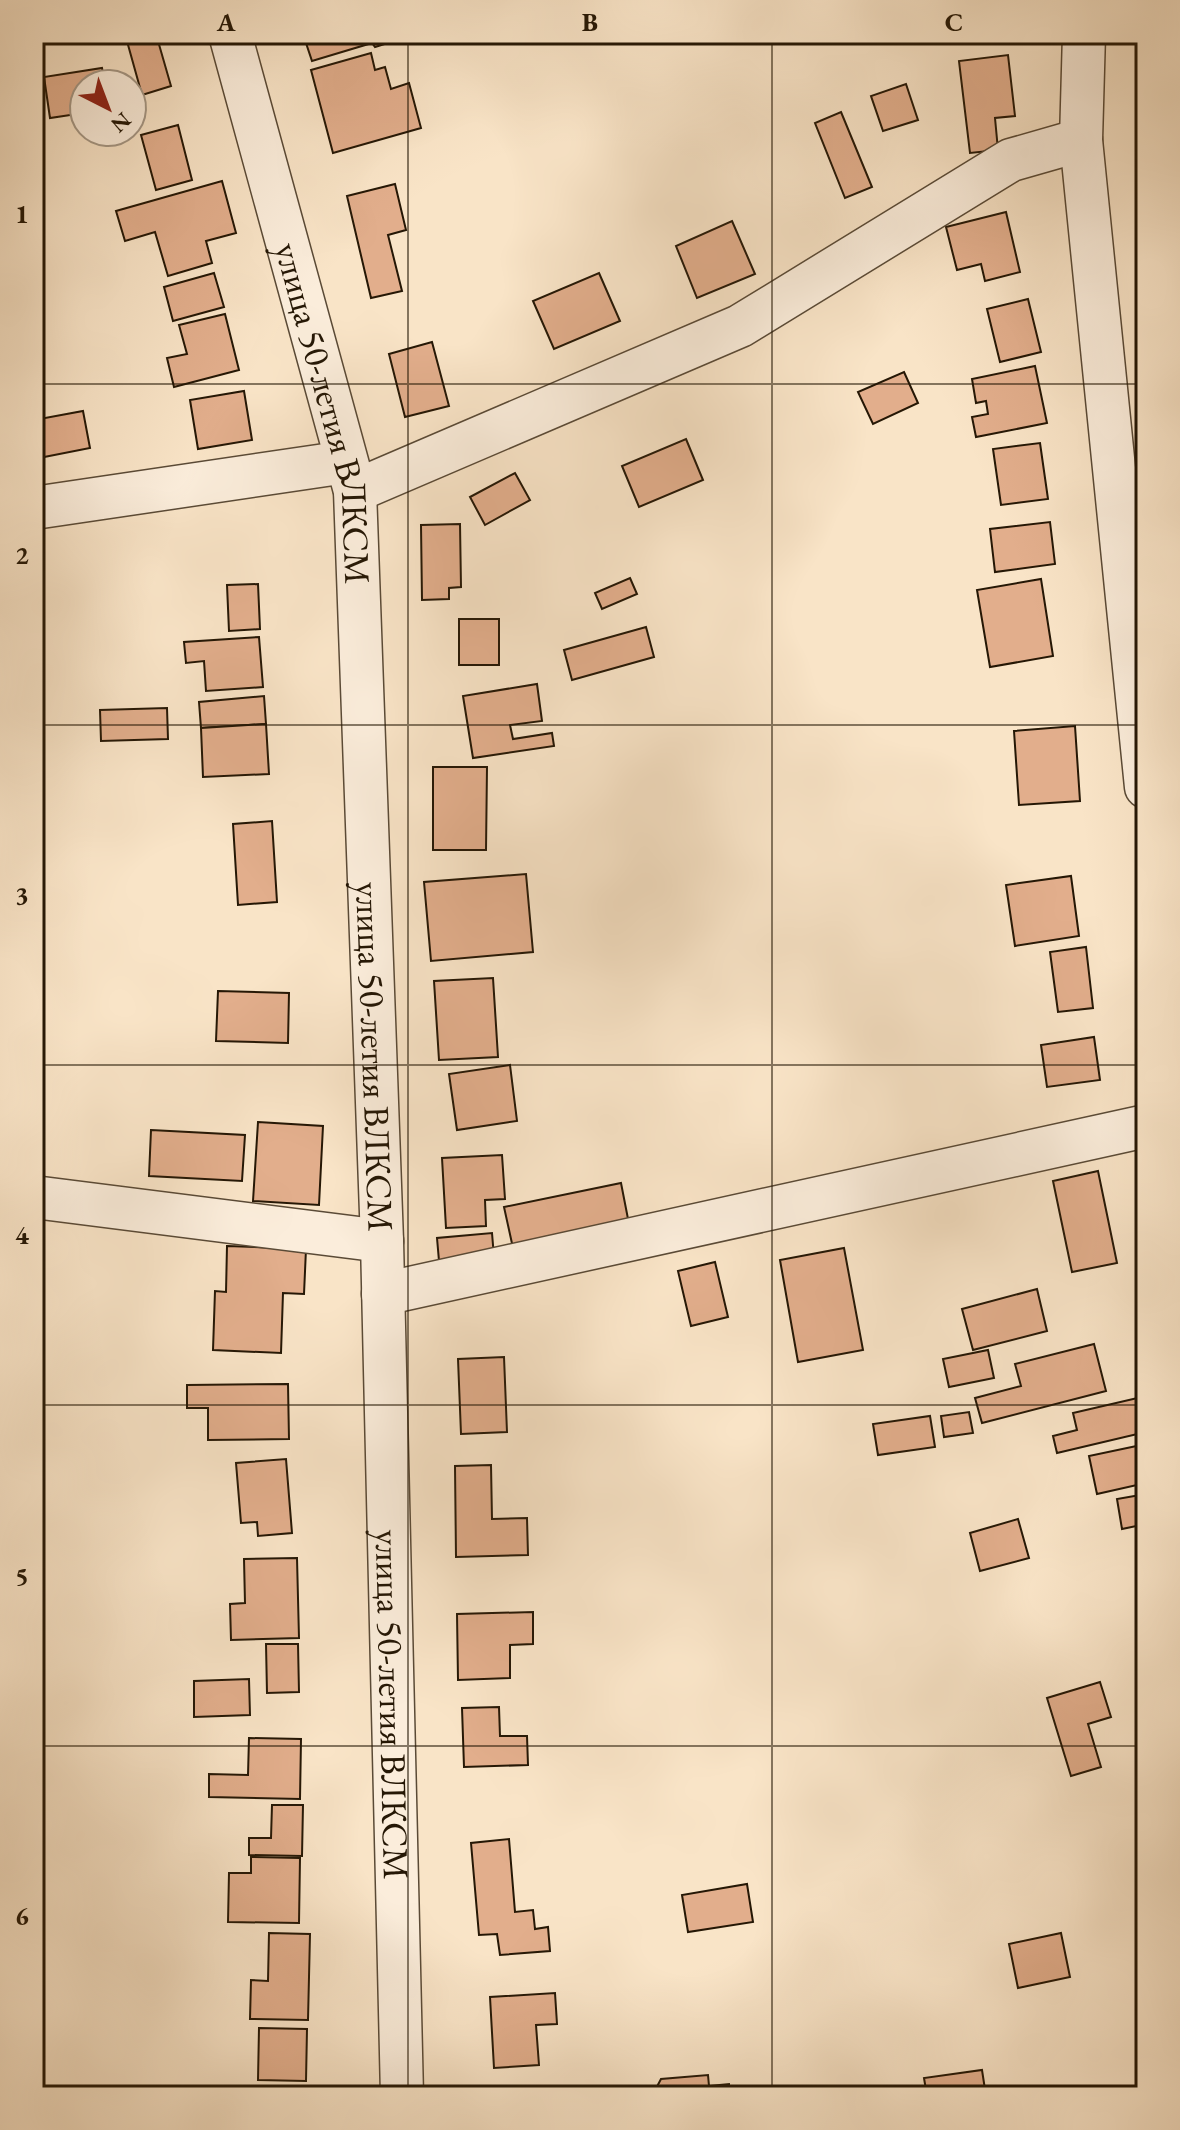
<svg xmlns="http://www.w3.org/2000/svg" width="1180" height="2130" font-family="'EB Garamond',serif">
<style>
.building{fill:#e2ae8c;stroke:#251705;stroke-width:2}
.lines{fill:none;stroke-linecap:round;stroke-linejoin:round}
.minor-casing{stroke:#5a4a36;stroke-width:45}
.minor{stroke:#fbeddb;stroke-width:42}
.grid{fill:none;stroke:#251705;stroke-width:2;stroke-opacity:0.55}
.labels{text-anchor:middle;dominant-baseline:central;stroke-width:7;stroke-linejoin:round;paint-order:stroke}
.street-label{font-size:36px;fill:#251705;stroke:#fbeddb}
.neatline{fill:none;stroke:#251705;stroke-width:3}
.grid-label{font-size:26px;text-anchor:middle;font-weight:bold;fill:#251705}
</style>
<rect width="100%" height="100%" fill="#f9e4c7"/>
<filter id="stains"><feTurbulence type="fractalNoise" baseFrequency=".0025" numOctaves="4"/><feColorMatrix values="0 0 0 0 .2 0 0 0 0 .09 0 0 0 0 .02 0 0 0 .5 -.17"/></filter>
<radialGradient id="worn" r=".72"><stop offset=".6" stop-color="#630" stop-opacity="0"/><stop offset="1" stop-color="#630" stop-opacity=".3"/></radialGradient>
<!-- building -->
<g class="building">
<polygon points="125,34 156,34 171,86 142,95"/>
<polygon points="303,34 409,34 410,36 375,47 372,43 312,61"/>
<polygon points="1142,34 1146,34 1146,84"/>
<polygon points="371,53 375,70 385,67 391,89 409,83 421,128 333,153 311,70"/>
<polygon points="1008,55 1015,116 995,118 998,150 970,153 959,61"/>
<polygon points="102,68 105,84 84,84 84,113 50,118 44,77"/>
<polygon points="906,84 918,120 883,131 871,96"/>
<polygon points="841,112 872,187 845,198 815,123"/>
<polygon points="178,125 192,180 156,190 141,135"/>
<polygon points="222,181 236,233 206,241 212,263 168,276 155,232 125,241 116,211"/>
<polygon points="395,184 406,230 388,235 402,291 371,298 347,196"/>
<polygon points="1006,212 1020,272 985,281 981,264 957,270 946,227"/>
<polygon points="732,221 755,274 697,298 676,246"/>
<polygon points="214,273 224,307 173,321 164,287"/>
<polygon points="599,273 620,321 554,349 533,301"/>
<polygon points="1028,299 1041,352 1000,362 987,309"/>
<polygon points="225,314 239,370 174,387 167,358 187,354 179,325"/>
<polygon points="432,342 449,406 405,417 389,354"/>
<polygon points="1035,366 1047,423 976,437 972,417 988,414 986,401 976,403 972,379"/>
<polygon points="904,372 918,403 873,424 858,392"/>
<polygon points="244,391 252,440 198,449 190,400"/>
<polygon points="83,411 90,448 34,459 34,420"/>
<polygon points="686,439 703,480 639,507 622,466"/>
<polygon points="1040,443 1048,499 1001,505 993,449"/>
<polygon points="515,473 530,500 485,525 470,497"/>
<polygon points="1050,522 1055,564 995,572 990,529"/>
<polygon points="460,524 461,587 449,588 449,599 422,600 421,525"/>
<polygon points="630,578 637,594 602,609 595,593"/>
<polygon points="1041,579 1053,656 990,667 977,590"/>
<polygon points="258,584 260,629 229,631 227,585"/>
<rect x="459" y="619" width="40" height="46"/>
<polygon points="646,627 654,657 572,680 564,650"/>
<polygon points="259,637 263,687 206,691 204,661 186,663 184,642"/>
<polygon points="537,684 542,721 510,725 513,739 552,733 554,746 473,758 463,696"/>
<polygon points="264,696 266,724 201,728 199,702"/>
<polygon points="167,708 168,739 101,741 100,710"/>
<polygon points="266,724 269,774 203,777 201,728"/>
<polygon points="1075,726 1080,801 1019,805 1014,731"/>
<polygon points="433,767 487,767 486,850 433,850"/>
<polygon points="272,821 277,902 238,905 233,824"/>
<polygon points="526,874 533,952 431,961 424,882"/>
<polygon points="1071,876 1079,936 1015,946 1006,885"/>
<polygon points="1086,947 1093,1008 1058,1012 1050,952"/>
<polygon points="493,978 498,1057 439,1060 434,981"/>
<polygon points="218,991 289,993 288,1043 216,1041"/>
<polygon points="1094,1037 1100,1080 1047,1087 1041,1045"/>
<polygon points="510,1065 517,1121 457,1130 449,1074"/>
<polygon points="258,1122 323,1126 319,1205 253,1201"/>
<polygon points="151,1130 245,1135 242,1181 149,1176"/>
<polygon points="502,1155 505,1199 485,1200 486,1226 446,1228 442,1158"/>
<polygon points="1098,1171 1117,1263 1072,1272 1053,1181"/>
<polygon points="621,1183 629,1224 513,1248 504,1207"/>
<polygon points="492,1233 494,1257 439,1261 437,1238"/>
<polygon points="227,1246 306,1249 304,1294 283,1293 281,1353 213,1350 215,1291 226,1292"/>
<polygon points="844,1248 863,1350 798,1362 780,1260"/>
<polygon points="715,1262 728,1317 691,1326 678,1271"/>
<polygon points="1037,1289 1047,1331 973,1350 962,1309"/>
<polygon points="1094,1344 1106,1391 982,1423 975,1398 1021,1386 1015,1364"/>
<polygon points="988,1350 994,1378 949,1387 943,1359"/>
<polygon points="504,1357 507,1432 461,1434 458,1359"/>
<polygon points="288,1384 289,1439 208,1440 208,1408 187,1408 187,1385"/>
<polygon points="1146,1396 1146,1432 1057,1453 1053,1436 1077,1430 1073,1413"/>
<polygon points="969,1412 973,1433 944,1437 941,1416"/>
<polygon points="930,1416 935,1447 878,1455 873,1424"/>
<polygon points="1146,1444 1146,1483 1097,1494 1089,1456"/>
<polygon points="286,1459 292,1533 258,1536 257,1522 241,1523 236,1463"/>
<polygon points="491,1465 492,1519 527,1518 528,1555 456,1557 455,1466"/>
<polygon points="1146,1494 1146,1524 1122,1529 1117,1499"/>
<polygon points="1018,1519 1029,1558 980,1571 970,1533"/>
<polygon points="297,1558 299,1638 231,1640 230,1604 245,1603 244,1559"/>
<polygon points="533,1612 533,1644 510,1645 510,1678 458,1680 457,1614"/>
<polygon points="266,1644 298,1644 299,1692 267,1693"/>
<polygon points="249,1679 250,1715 194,1717 194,1681"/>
<polygon points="1100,1682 1111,1717 1088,1724 1101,1767 1071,1776 1047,1698"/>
<polygon points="499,1707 500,1736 527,1736 528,1765 464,1767 462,1708"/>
<polygon points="249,1738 301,1739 300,1799 209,1797 209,1774 248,1775"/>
<polygon points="272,1805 303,1805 302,1856 249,1855 249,1838 271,1838"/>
<polygon points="509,1839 515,1912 533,1910 535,1929 548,1927 550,1951 500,1955 497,1934 479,1935 471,1843"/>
<polygon points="251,1857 300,1858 299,1923 228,1922 229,1873 251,1873"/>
<polygon points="747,1884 753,1922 688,1932 682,1895"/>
<polygon points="269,1933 310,1934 308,2020 250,2019 251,1980 268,1981"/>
<polygon points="1061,1933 1070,1977 1018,1988 1009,1944"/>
<polygon points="555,1993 557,2024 536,2025 539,2065 494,2068 490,1997"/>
<polygon points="259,2028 307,2029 306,2081 258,2080"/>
<polygon points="982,2070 986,2096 927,2096 924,2078"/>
<polygon points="708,2075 709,2086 729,2084 730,2096 652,2096 661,2079"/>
</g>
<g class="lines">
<!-- minor casing -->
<g class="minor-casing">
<g id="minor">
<path id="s1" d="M230,34l125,457 27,750 20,855"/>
<polyline points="1084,34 1081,140 1146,787"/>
<polyline points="355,491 740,326 1011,160 1081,140"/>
<polyline points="34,508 346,462"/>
<polyline points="34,1197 382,1241"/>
<polyline points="383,1294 1146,1126"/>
</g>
</g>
<!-- minor -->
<use href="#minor" class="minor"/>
</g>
<!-- grid -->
<path class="grid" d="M408,34v2062M772,34v2062M34,384h1112M34,725h1112M34,1065h1112M34,1405h1112M34,1746h1112"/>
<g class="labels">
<!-- street labels -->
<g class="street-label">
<text stroke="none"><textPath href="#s1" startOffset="392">улица 50-летия ВЛКСМ</textPath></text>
<text stroke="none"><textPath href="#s1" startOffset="1040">улица 50-летия ВЛКСМ</textPath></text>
<text stroke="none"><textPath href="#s1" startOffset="1688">улица 50-летия ВЛКСМ</textPath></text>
</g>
</g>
<!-- margin -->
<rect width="1180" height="2130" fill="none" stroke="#f9e4c7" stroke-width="88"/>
<!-- north arrow -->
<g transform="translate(108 108) rotate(138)"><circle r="38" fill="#fbeddb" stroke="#a59785" stroke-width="2"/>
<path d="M0-6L14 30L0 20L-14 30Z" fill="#8f2418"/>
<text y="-12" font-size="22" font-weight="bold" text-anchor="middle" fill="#251705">N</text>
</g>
<rect x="44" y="44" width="1092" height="2042" class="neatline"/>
<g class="grid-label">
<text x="226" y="31">A</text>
<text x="590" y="31">B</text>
<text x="954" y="31">C</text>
<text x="22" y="223">1</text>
<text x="22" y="564">2</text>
<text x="22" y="904">3</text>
<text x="22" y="1244">4</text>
<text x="22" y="1585">5</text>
<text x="22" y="1925">6</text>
</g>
<rect width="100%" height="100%" filter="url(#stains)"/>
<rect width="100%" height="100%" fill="url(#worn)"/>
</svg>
